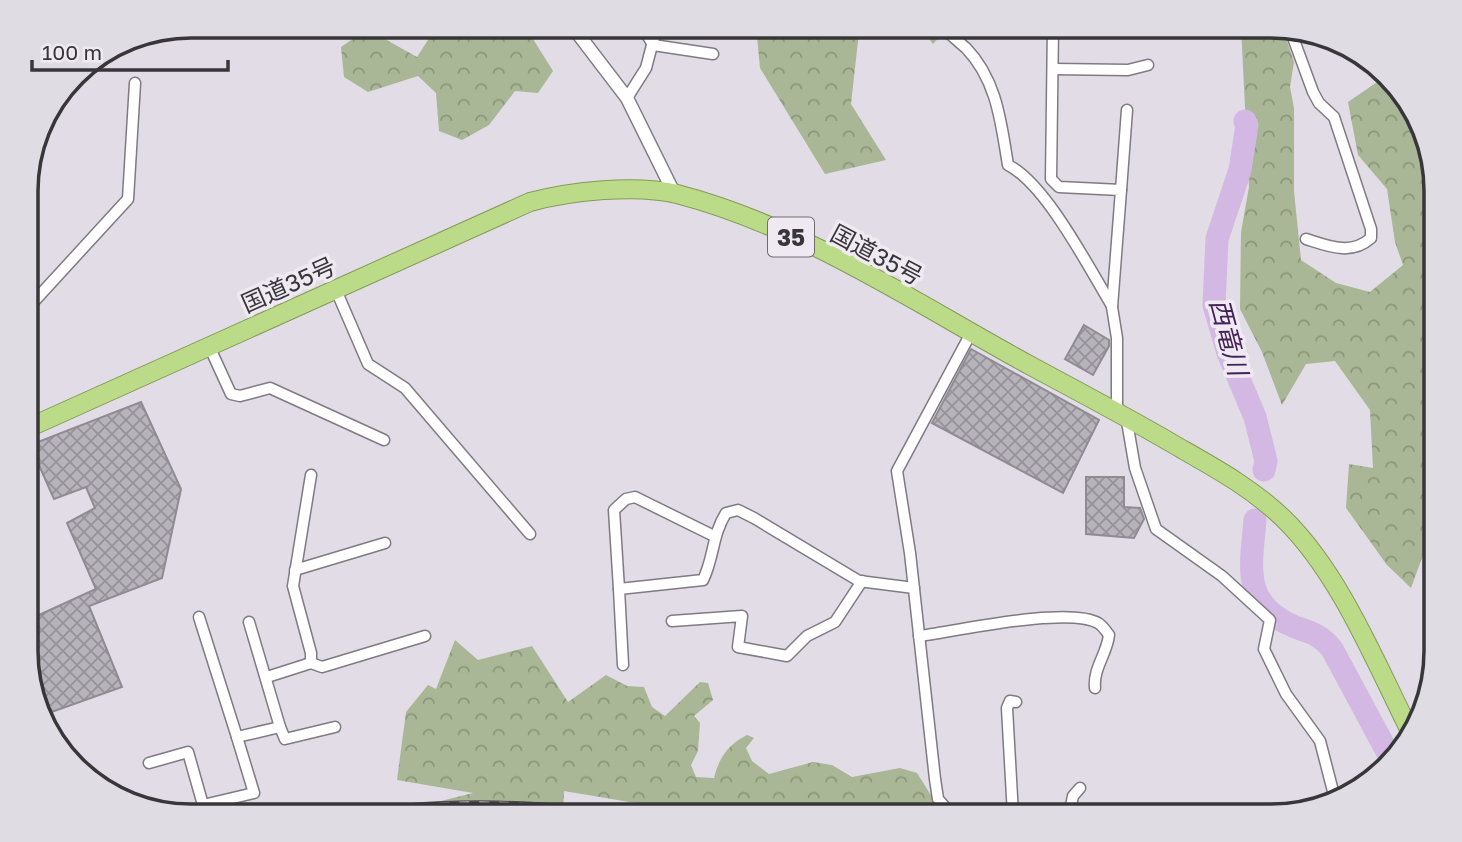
<svg xmlns="http://www.w3.org/2000/svg" width="1462" height="842" font-family="'Golos Text','Noto Sans JP',sans-serif">
<style>
.forest{fill:url(#forest-crowns)}
.lines{fill:none;stroke-linecap:round;stroke-linejoin:round}
.river{stroke:#d2b8e2;stroke-width:23}
.building{fill:url(#building-cross-hatch);stroke:#908b93;stroke-width:2}
.minor-casing{stroke:#7f7b82;stroke-width:13}
.tertiary-casing{stroke:#7f7b82;stroke-width:15}
.trunk-casing{stroke:#839b59;stroke-width:20}
.minor{stroke:#fff;stroke-width:10}
.tertiary{stroke:#fff;stroke-width:12}
.trunk{stroke:#bcdb88;stroke-width:18}
.rail-casing{stroke:#4f4d51;stroke-width:6}
.rail{stroke:#efeaf2;stroke-width:3.5;stroke-dasharray:10;stroke-linecap:butt}
.labels{text-anchor:middle;dominant-baseline:central;stroke-width:7;stroke-linejoin:round;paint-order:stroke}
.shield{fill:#efeaf2;stroke:#6f6c70;stroke-width:2}
.shield-label{font-size:23px;font-weight:bold;fill:#383639}
.street-label{font-size:24px;fill:#383639;stroke:#efeaf2}
.water-label{font-size:26px;font-style:italic;fill:#452357;stroke:#efeaf2}
.rim{fill:none;stroke:#383639;stroke-width:3.5}
</style>
<defs>
<pattern id="forest-crowns" width="20" height="18" patternUnits="userSpaceOnUse" patternTransform="scale(1.75)"><rect width="20" height="18" fill="#a9b796"/><path d="M2 6a3 3 0 1 1 6 0M12 15a3 3 0 1 1 6 0" fill="none" stroke="#8b967b"/></pattern>
<pattern id="building-cross-hatch" width="8" height="8" patternUnits="userSpaceOnUse" patternTransform="scale(1.75)"><rect width="8" height="8" fill="#b7b3ba"/><path d="M0 0l8 8M0 8l8-8" fill="none" stroke="#969298"/></pattern>
</defs>
<rect width="100%" height="100%" fill="#e1dce5"/>
<!-- forest -->
<g class="forest">
<polygon points="437,26 504,26 533,39 553,71 538,93 515,91 489,125 462,140 439,131 436,93 418,76 368,92 344,77 341,47 367,29 417,57"/>
<polygon points="756,26 888,26 859,32 851,104 886,160 825,174 760,68"/>
<polygon points="919,26 950,26 933,44"/>
<polygon points="1271,26 1283,29 1294,62 1290,87 1294,108 1294,191 1301,260 1336,283 1370,292 1403,265 1395,242 1387,189 1358,155 1348,102 1383,78 1409,104 1435,180 1435,522 1411,588 1387,565 1346,508 1349,464 1373,468 1370,410 1335,361 1306,364 1282,405 1262,352 1240,309 1241,232 1249,187 1241,27"/>
<path d="M455,640l23,20 54,-14 36,56 38,-27 21,11 17,1 8,20 13,9 35,-34 8,1 5,17 -19,16 6,7 -2,28 -7,14 5,12 18,1c5,-21 15,-34 33,-43l7,3 -8,10 6,13 17,13 44,-12 19,3 20,12 48,-9 17,5 27,43h-64l-15,-9 -64,9h-52l-78,-7 -107,-18 -1,25h-182l92,-23 -76,-13 9,-68 22,-27 8,4z"/>
</g>
<g class="lines">
<!-- river -->
<g class="river">
<polyline points="1245,121 1247,125 1240,170 1217,239 1214,305 1228,353 1255,417 1266,461 1264,470"/>
<path d="M1255,520c-4,48 -14,84 40,107 17,6 26,8 37,22l58,108"/>
</g>
</g>
<!-- building -->
<g class="building">
<polygon points="1084,325 1109,340 1109,346 1093,375 1065,359"/>
<polygon points="971,349 1099,420 1063,493 932,423"/>
<polygon points="141,402 181,489 162,578 89,606 122,687 46,714 28,672 28,620 96,589 67,523 95,508 86,487 54,499 30,445"/>
<polygon points="1086,477 1124,477 1124,507 1140,508 1144,519 1134,538 1086,534"/>
</g>
<g class="lines">
<!-- minor casing -->
<g class="minor-casing">
<g id="minor">
<polyline points="642,26 653,45 713,54"/>
<path d="M942,26c7,8 16,15 24,22 31,32 35,75 42,117 38,19 81,103 104,141"/>
<polyline points="1053,26 1051,179 1059,187 1121,190 1112,307 1117,338 1117,411"/>
<path d="M1291,32l22,60 6,11 15,14 37,112v9c-20,18 -43,8 -65,1"/>
<polyline points="1053,69 1128,70 1148,65"/>
<polyline points="627,98 646,68 657,26"/>
<polyline points="1121,190 1127,110"/>
<polyline points="336,290 368,364 405,388 530,534"/>
<polyline points="28,308 128,199 135,83"/>
<polyline points="209,346 231,394 240,396 270,388 384,440"/>
<polyline points="1126,416 1135,468 1156,529 1222,576 1270,620 1264,649 1286,694 1320,741 1335,799"/>
<polyline points="311,475 293,586 311,653 311,663"/>
<polyline points="295,570 385,543"/>
<polyline points="619,589 614,510 626,499 635,497 714,536"/>
<polyline points="199,617 237,737"/>
<polyline points="672,621 742,616 738,647 787,656 807,636 835,622 862,581"/>
<path d="M919,636c38,-5 149,-30 179,-13 4,2 8,8 11,12 -2,19 -16,33 -14,53"/>
<path d="M623,665l-4,-76 84,-9c11,-22 9,-45 23,-67l12,-3 16,8 105,63 55,7"/>
<polyline points="267,677 311,663 322,667 425,636"/>
<polyline points="280,727 285,739 335,727"/>
<polyline points="149,763 188,752 203,805"/>
<polyline points="1013,815 1007,708 1010,701 1016,702"/>
<polyline points="1069,815 1073,796 1080,788"/>
<polyline points="204,816 203,805 254,793 237,737 280,727 249,622"/>
<polyline points="953,816 938,799 935,779 910,553 897,471 971,333"/>
</g>
</g>
<!-- tertiary casing -->
<g class="tertiary-casing">
<polyline id="tertiary" points="572,26 627,98 674,193"/>
</g>
<!-- trunk casing -->
<g class="trunk-casing">
<path id="trunk" d="M28,428l502,-226c41,-11 106,-18 147,-8 127,33 240,110 354,172 50,27 100,53 149,82 37,21 73,41 104,71 57,56 92,145 128,216"/>
</g>
<!-- minor -->
<use href="#minor" class="minor"/>
<!-- tertiary -->
<use href="#tertiary" class="tertiary"/>
<!-- trunk -->
<use href="#trunk" class="trunk"/>
<!-- rail casing -->
<g class="rail-casing">
<path id="rail" d="M340,816c111,-22 212,-11 323,0"/>
</g>
<!-- rail -->
<use href="#rail" class="rail"/>
</g>
<g class="labels">
<!-- shield labels -->
<rect class="shield" x="768" y="217.5" width="46" height="39" rx="5"/>
<g class="shield-label">
<text x="791" y="237">35</text>
</g>
<!-- street labels -->
<g class="street-label">
<text transform="translate(877 254) rotate(28)">国道35号</text>
<text transform="translate(288 284) rotate(-24)">国道35号</text>
</g>
<!-- water labels -->
<g class="water-label">
<text transform="translate(1229 337) rotate(75)">西竜川</text>
</g>
</g>
<!-- crop -->
<path d="M0 0H1462V842H0ZM191 38H1271A153 153 0 0 1 1424 191V651A153 153 0 0 1 1271 804H191A153 153 0 0 1 38 651V191A153 153 0 0 1 191 38Z" fill="#e0dce3" fill-rule="evenodd"/>
<path class="rim" d="M191 38H1271A153 153 0 0 1 1424 191V651A153 153 0 0 1 1271 804H191A153 153 0 0 1 38 651V191A153 153 0 0 1 191 38Z"/>
<!-- scale -->
<path d="M32 60v10h196v-10" fill="none" stroke="#383639" stroke-width="3.5"/>
<text x="42" y="60" font-size="21" fill="#383639" stroke="#efeaf2" stroke-width="5" paint-order="stroke">100 m</text>
</svg>
